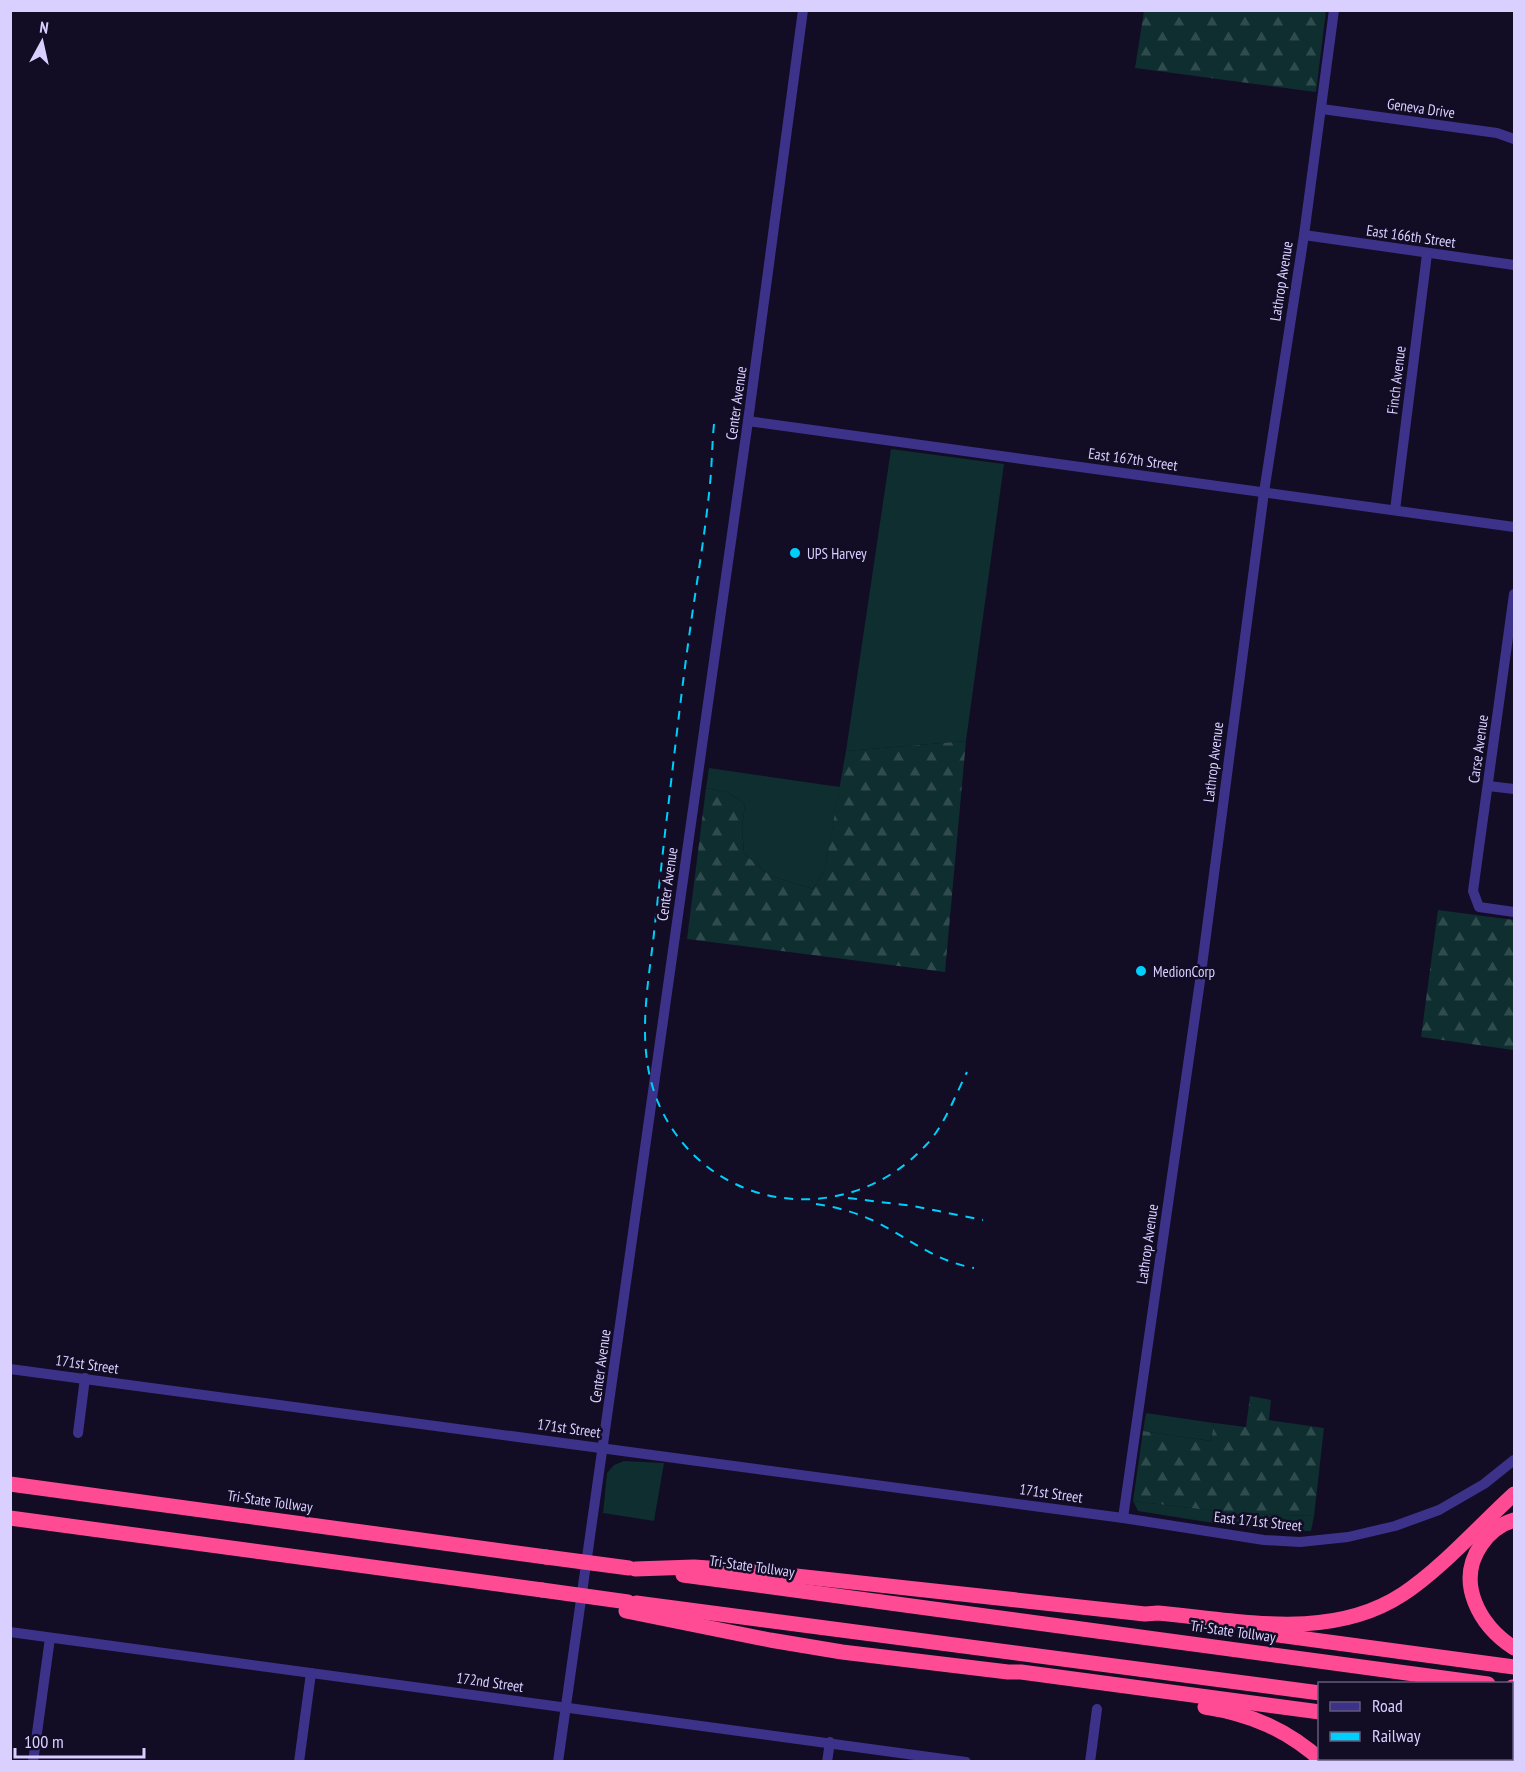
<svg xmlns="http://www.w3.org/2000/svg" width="1525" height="1772" font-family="'PT Sans Narrow',sans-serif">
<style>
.grass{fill:#0e2e2f}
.forest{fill:url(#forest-firs)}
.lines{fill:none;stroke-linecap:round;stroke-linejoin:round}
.minor{stroke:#3c3289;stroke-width:10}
.highway{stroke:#ff4b94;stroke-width:15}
.rail{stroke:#00cffb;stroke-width:2;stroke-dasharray:9 8;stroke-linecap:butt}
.highway-bridge{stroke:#ff4b94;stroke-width:15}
.poi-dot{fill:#00cffb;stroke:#120c25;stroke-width:2}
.labels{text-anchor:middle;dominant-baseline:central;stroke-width:5;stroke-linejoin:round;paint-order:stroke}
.street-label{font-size:15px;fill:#d9d0ff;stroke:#120c25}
.poi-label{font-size:15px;fill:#d9d0ff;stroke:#120c25;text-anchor:start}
</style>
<defs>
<pattern id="forest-firs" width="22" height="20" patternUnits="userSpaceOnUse" patternTransform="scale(1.5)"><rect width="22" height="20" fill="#0e2e2f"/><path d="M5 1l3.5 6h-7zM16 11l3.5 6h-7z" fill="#304b4e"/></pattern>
</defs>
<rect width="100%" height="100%" fill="#120c25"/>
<!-- grass -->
<g class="grass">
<polygon points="891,449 1004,464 966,741 846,751"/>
<polygon points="709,768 840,787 825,869 813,889 771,876 744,854 742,827 745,804 727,792 706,788"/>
<polygon points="1146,1413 1214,1423 1211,1441 1143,1431"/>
<polygon points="624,1461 664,1463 654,1521 603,1513 607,1473 614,1465"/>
<path d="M1133,1501l99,12 82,3 -3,15c-58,0 -115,-11 -173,-20z"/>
</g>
<!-- forest -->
<g class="forest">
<polygon points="1144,11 1326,11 1316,92 1135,68"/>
<polygon points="966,741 945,972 687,939 706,788 727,792 745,804 742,827 744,854 771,876 813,889 825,869 846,751"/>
<polygon points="1438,910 1514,920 1513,1050 1421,1037"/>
<polygon points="1250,1396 1271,1400 1269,1420 1324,1428 1314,1516 1232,1513 1133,1501 1143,1431 1211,1441 1214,1423 1246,1427"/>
</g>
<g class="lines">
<!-- minor -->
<g class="minor">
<polyline points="1322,109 1497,133 1514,139"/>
<polyline points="1304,235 1514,265"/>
<polyline points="748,421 1514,527"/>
<polyline points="1395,510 1427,254"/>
<polyline points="1514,594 1473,891 1479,907 1514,912"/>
<polyline points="1488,786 1514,789"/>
<polyline points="10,1369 1123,1518 1264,1540 1300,1542 1348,1537 1395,1526 1439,1510 1484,1484 1514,1460"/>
<polyline points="78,1433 85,1378"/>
<polyline points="1123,1518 1200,981 1264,492 1304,235 1334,10"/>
<polyline points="10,1632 966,1762"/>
<polyline points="33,1762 50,1638"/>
<polyline points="299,1762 311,1673"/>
<polyline points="558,1762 748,421 803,10"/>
<polyline points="827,1762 830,1742"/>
<polyline points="1090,1762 1097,1709"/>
</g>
<!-- highway -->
<g class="highway">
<polyline points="10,1484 546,1557"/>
<polyline points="10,1518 542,1590"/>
<path d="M1514,1520c-13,4 -25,13 -33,25 -26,38 -1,81 33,103"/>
<path d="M635,1569l59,-2 57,4 394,43 13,-1c81,7 172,29 245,-19 38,-25 77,-69 111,-100"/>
<polyline points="683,1575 1488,1684"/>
<polyline points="636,1603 1320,1693"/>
<polyline points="626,1611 770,1640 842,1652 1008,1672 1021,1672 1320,1712"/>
<polyline points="1248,1631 1514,1667"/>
<polyline points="1512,1687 1514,1687"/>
<path d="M1205,1707c46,7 83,23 118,55"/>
<polyline points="1512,1718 1514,1719"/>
<polyline points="1512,1737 1514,1737"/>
<polyline points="1447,1762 1450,1758"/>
</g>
<!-- rail -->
<g class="rail">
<path d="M714,424c-2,20 -2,40 -4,60 -5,51 -14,102 -21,153 -9,65 -16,130 -24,196 -4,36 -8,73 -12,109 -7,56 -17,114 8,167 51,106 189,120 266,35 17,-18 29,-50 40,-72"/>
<polyline points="848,1198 913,1206 983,1220"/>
<path d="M816,1204c20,3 39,8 58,17 37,18 58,39 100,47"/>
</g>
<!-- highway-bridge -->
<g class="highway-bridge">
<polyline points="546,1557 629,1568"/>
<polyline points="542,1590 628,1602"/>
</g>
</g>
<!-- markers -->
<g class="poi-dot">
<circle cx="795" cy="553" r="6"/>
<circle cx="1141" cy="971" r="6"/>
</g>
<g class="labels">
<!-- street labels -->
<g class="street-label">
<text transform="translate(1421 108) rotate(8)">Geneva Drive</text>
<text transform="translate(1411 236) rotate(8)">East 166th Street</text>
<text transform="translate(1281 281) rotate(-81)">Lathrop Avenue</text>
<text transform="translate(1396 380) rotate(-83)">Finch Avenue</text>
<text transform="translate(736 403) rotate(-82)">Center Avenue</text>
<text transform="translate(1133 459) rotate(8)">East 167th Street</text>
<text transform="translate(1478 749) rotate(-82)">Carse Avenue</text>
<text transform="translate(1213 762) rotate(-83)">Lathrop Avenue</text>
<text transform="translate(667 884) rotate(-82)">Center Avenue</text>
<text transform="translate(1147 1244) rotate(-82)">Lathrop Avenue</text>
<text transform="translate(87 1364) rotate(8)">171st Street</text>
<text transform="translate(600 1366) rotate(-82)">Center Avenue</text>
<text transform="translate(569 1428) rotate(8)">171st Street</text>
<text transform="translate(1051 1493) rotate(8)">171st Street</text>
<text transform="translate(270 1501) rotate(8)">Tri-State Tollway</text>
<text transform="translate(1258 1521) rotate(6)">East 171st Street</text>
<text transform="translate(752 1566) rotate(8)">Tri-State Tollway</text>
<text transform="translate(1233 1631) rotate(8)">Tri-State Tollway</text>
<text transform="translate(490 1682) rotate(8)">172nd Street</text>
</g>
<!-- poi labels -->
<g class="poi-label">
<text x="807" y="553">UPS Harvey</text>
<text x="1153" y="971">MedionCorp</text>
</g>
</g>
<!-- border -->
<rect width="1525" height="1772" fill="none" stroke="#d9d0ff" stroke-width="24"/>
<!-- legend -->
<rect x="1318" y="1682" width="195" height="78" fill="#120c25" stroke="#625a7c" stroke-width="1.5"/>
<rect x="1330" y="1702" width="30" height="9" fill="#3c3289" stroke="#625a7c" stroke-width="1.5"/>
<text x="1372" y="1712" font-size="18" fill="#d9d0ff">Road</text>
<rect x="1330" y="1732" width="30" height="9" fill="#00cffb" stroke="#625a7c" stroke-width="1.5"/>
<text x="1372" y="1742" font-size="18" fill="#d9d0ff">Railway</text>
<!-- north arrow -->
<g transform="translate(42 42) rotate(8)" stroke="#120c25" stroke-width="4.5" paint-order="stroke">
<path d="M0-4.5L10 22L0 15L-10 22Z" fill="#d9d0ff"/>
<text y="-9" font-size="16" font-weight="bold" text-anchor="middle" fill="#d9d0ff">N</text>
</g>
<!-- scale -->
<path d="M15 1748v9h129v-9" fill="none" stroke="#d9d0ff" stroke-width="3"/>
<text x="24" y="1748" font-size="18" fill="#d9d0ff" stroke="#120c25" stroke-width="4.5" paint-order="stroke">100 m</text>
</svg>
